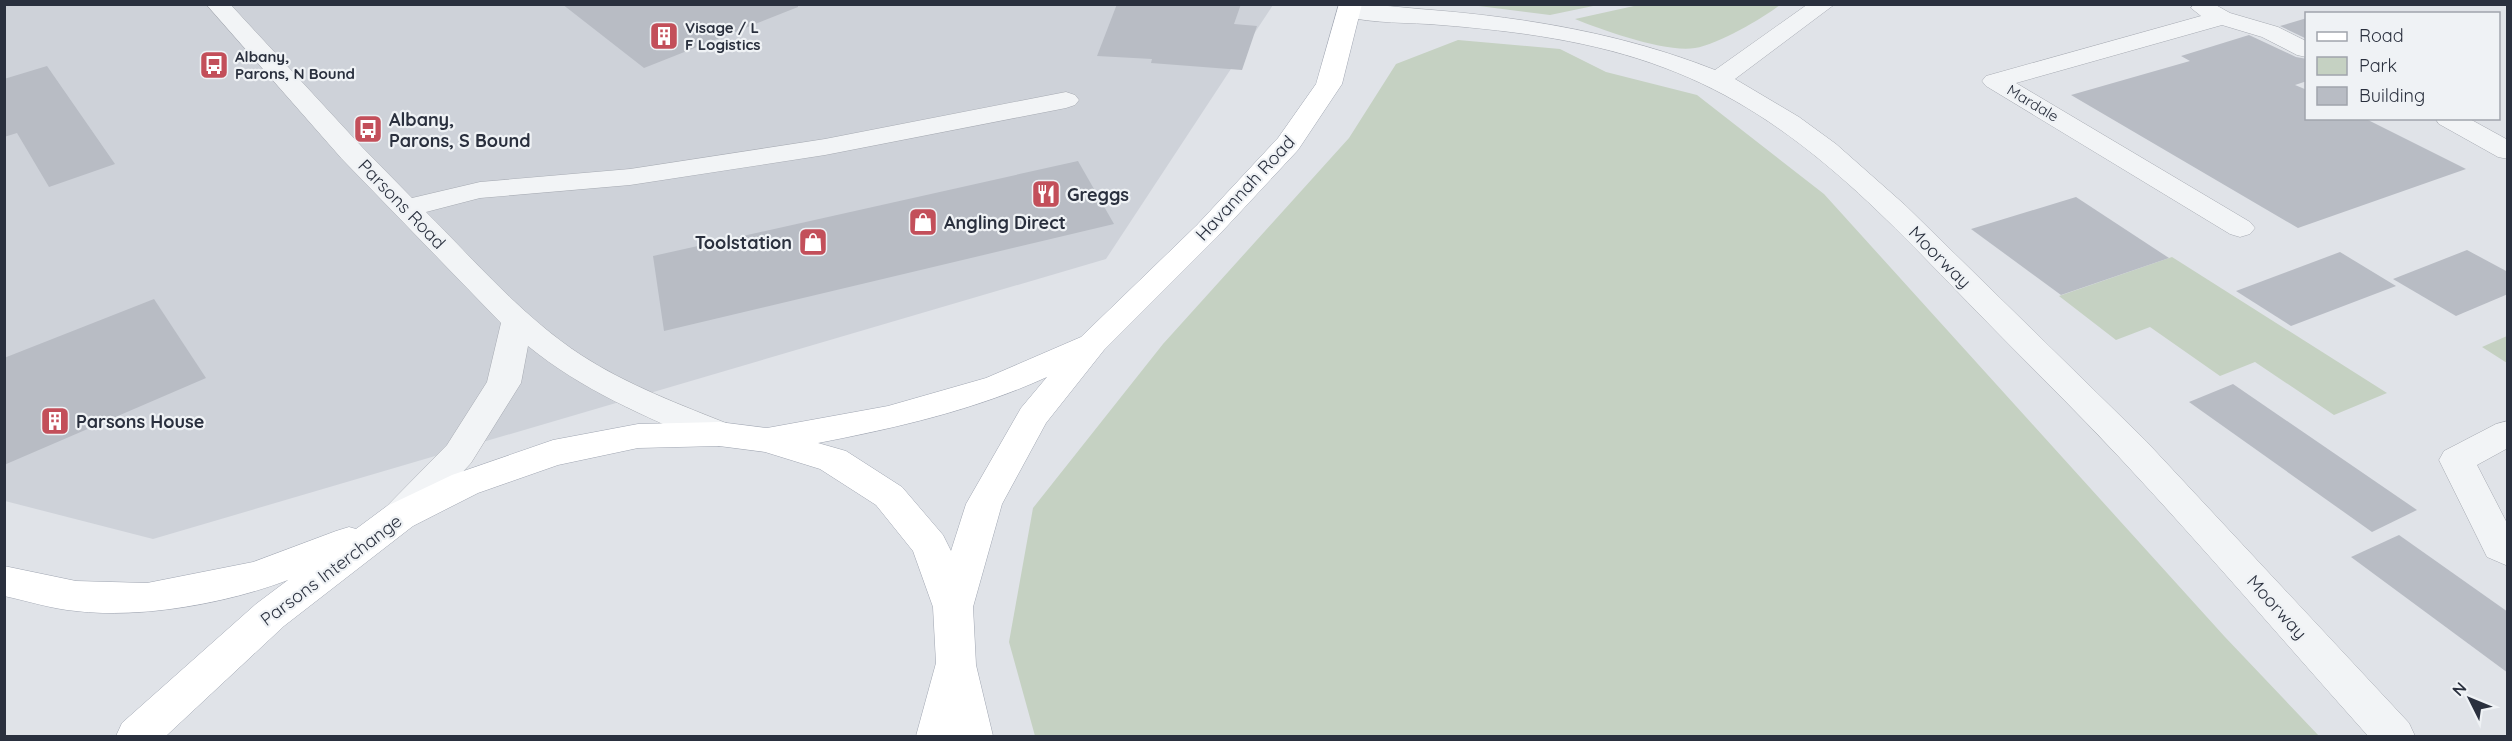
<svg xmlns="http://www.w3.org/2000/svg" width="2512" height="741" font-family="Quicksand,sans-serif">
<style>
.built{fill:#ced2d9}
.green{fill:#c5d1c2}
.building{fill:#b8bcc4}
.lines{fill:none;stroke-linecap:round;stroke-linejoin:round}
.street-casing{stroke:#a6aab2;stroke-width:1}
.primary-casing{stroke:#a0a6b2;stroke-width:1}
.street{fill:#f2f4f6;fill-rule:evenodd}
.primary{fill:#fff;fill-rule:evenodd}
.labels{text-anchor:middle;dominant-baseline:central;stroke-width:4.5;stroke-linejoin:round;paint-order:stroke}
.far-poi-label{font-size:15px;font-weight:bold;fill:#2a303e;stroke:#eff2f5;text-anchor:start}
.far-street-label{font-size:15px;fill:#2a303e;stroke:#eff2f5}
.poi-label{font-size:18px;font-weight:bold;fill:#2a303e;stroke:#eff2f5;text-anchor:start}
.street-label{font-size:18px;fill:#2a303e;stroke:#eff2f5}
</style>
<rect width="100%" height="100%" fill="#e0e3e8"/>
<!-- built -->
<polygon class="built" points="4,5 1273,5 1106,259 153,539 5,501"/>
<!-- green -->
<g class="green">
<path d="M1643,4h137v1c-17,13 -63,40 -85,43 -29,5 -93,-18 -120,-29z"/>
<polygon points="1471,5 1598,4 1598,5 1550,15"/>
<polygon points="1458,40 1560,49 1606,72 1697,95 1824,194 2225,637 2319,736 1035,736 1009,642 1033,508 1163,344 1349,138 1396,64"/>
<polygon points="2172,257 2387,393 2334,415 2255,362 2220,376 2150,327 2116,340 2059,296"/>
<polygon points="2507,336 2507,363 2482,347"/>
</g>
<!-- building -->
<g class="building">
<polygon points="562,4 798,4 798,7 644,68"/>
<polygon points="1117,4 1241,4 1234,24 1257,26 1242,70 1151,63 1152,59 1097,56"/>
<polygon points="2307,18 2307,39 2280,26"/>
<polygon points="2249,35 2296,57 2307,59 2307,81 2295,85 2307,90 2307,118 2364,118 2466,169 2298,228 2071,95 2190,61 2181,56"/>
<polygon points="47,66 115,164 49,187 17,133 4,137 4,79"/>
<polygon points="1078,161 1114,224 664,331 653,256"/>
<polygon points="2076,197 2169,258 2061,295 1971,229"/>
<polygon points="2467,250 2508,272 2508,294 2456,316 2393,279"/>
<polygon points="2340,252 2396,286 2291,326 2236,291"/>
<polygon points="154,299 206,378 4,465 4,358"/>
<polygon points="2233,384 2417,510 2372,532 2189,402"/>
<polygon points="2399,535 2508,612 2508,673 2351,557"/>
</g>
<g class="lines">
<!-- street casing -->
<g class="street-casing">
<g id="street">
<path d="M206,4h24l132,143 50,51 68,-16 150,-13 195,-30 241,-47 9,3 4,5 -4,5 -9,3 -241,47 -195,30 -150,13 -54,14c49,49 97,105 155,143 46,30 100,50 150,70l5,9 -5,9 -12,3 -12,-3c-63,-27 -125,-53 -179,-97l-7,37 -50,80 -58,63 -13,4 -13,-4 -5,-10 5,-10 60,-61 40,-63 14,-59 -159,-164z"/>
<path d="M1349,4c28,0 55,4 83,6 97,8 192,24 283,60l93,-66h27l-100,75 64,38 37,27 69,61 241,236 263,282 6,13h-47c-83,-93 -164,-188 -249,-279 -43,-46 -88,-90 -133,-136 -97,-99 -187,-203 -321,-253 -71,-27 -149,-37 -224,-43 -32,-3 -67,-1 -98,-9l-4,-5 4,-5z"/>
<polygon points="2194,4 2214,4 2230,13 2278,27 2306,41 2306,57 2297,55 2262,37 2222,25 2016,83 2250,222 2255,228 2250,234 2240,237 2230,234 1986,86 1982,81 1986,76 2201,16 2191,8"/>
<polygon points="2435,118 2468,118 2508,140 2508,159 2498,157 2439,124"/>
<polygon points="2508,421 2508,448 2477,465 2508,525 2508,566 2487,557 2439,460 2444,451 2496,424"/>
</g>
</g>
<!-- primary casing -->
<g class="primary-casing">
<path id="primary" d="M1339,4h23l-20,80 -44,66 -81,87 -113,113 -58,73 -44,81 -29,103 3,58 17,71h-77l20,-73 -3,-56 -20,-56 -37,-46 -56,-36 -55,-17 -46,-6 -81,2 -80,17 -80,28 -65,33 -129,100 -118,110h-50l6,-13 134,-119 32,-24c-60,23 -147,39 -212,31 -24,-2 -48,-10 -72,-15v-30l72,15 71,2 106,-21 83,-31 13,-4 7,2 31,-23 65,-31 101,-35 85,-16 81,-2 48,6 121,-22 98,-28 95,-41 116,-112 81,-87 38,-54zM1047,377l-26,31 -55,96 -15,47 -8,-16 -41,-48 -56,-36 -28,-8c78,-15 157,-33 229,-66z"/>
</g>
<!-- street -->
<use href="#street" class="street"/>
<!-- primary -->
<use href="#primary" class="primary"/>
</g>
<!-- icons -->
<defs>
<g id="building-square" transform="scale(1.5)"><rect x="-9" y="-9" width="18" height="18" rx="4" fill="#c34f5a" stroke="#eff2f5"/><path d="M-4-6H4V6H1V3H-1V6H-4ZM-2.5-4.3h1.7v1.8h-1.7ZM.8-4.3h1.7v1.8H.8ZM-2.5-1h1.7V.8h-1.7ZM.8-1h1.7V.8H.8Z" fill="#fff"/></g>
<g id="bus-square" transform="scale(1.5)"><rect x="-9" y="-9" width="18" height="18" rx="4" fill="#c34f5a" stroke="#eff2f5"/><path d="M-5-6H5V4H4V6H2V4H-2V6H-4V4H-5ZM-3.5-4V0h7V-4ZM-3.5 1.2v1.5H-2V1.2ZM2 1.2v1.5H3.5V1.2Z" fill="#fff"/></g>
<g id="restaurant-square" transform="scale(1.5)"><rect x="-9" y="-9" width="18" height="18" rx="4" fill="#c34f5a" stroke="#eff2f5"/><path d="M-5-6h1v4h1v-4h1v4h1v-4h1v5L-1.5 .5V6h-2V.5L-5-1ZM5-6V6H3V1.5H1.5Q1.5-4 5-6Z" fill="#fff"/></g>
<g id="shop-square" transform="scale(1.5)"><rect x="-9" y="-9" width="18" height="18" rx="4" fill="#c34f5a" stroke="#eff2f5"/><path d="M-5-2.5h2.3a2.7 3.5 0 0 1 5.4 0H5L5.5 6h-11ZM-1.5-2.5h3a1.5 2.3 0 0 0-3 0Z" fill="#fff"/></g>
</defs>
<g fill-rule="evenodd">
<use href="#building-square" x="664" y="36"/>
<use href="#bus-square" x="214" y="65"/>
<use href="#bus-square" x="368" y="129"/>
<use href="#restaurant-square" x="1046" y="194"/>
<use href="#shop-square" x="923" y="222"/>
<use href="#shop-square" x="813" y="242"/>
<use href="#building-square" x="55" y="421"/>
</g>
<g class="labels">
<!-- far-poi labels -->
<g class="far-poi-label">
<text x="685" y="27">Visage / L<tspan x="685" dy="17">F Logistics</tspan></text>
<text x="235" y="56">Albany,<tspan x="235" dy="17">Parons, N Bound</tspan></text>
</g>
<!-- far-street labels -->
<g class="far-street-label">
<text transform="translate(2033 103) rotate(31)">Mardale</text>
</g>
<!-- poi labels -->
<g class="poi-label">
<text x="389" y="119">Albany,<tspan x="389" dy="21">Parons, S Bound</tspan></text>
<text x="1067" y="194">Greggs</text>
<text x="944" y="222">Angling Direct</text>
<text x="792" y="242" text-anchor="end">Toolstation</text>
<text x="76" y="421">Parsons House</text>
</g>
<!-- street labels -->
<g class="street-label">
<text transform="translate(1245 188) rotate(-47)">Havannah Road</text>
<text transform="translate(402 204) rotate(46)">Parsons Road</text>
<text transform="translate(1940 257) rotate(45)">Moorway</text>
<text transform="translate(331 570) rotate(-37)">Parsons Interchange</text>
<text transform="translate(2277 607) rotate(48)">Moorway</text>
</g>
</g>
<!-- border -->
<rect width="2512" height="741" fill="none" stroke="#2a303e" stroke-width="12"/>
<!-- legend -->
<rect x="2305" y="12" width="195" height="108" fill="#eff2f5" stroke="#a0a4ac" stroke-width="1.5"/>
<rect x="2317" y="32" width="30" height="9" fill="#ffffff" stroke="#a0a4ac" stroke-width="1.5"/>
<text x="2359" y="42" font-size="18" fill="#2a303e">Road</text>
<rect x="2317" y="57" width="30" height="18" fill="#c5d1c2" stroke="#a0a4ac" stroke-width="1.5"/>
<text x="2359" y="72" font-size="18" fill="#2a303e">Park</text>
<rect x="2317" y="87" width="30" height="18" fill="#b8bcc4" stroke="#a0a4ac" stroke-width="1.5"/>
<text x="2359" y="102" font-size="18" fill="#2a303e">Building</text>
<!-- north arrow -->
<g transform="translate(2470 699) rotate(313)" stroke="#eff2f5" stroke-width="4.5" paint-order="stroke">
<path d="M0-4.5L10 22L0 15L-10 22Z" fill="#2a303e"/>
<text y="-9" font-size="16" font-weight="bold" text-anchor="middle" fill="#2a303e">N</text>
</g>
</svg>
